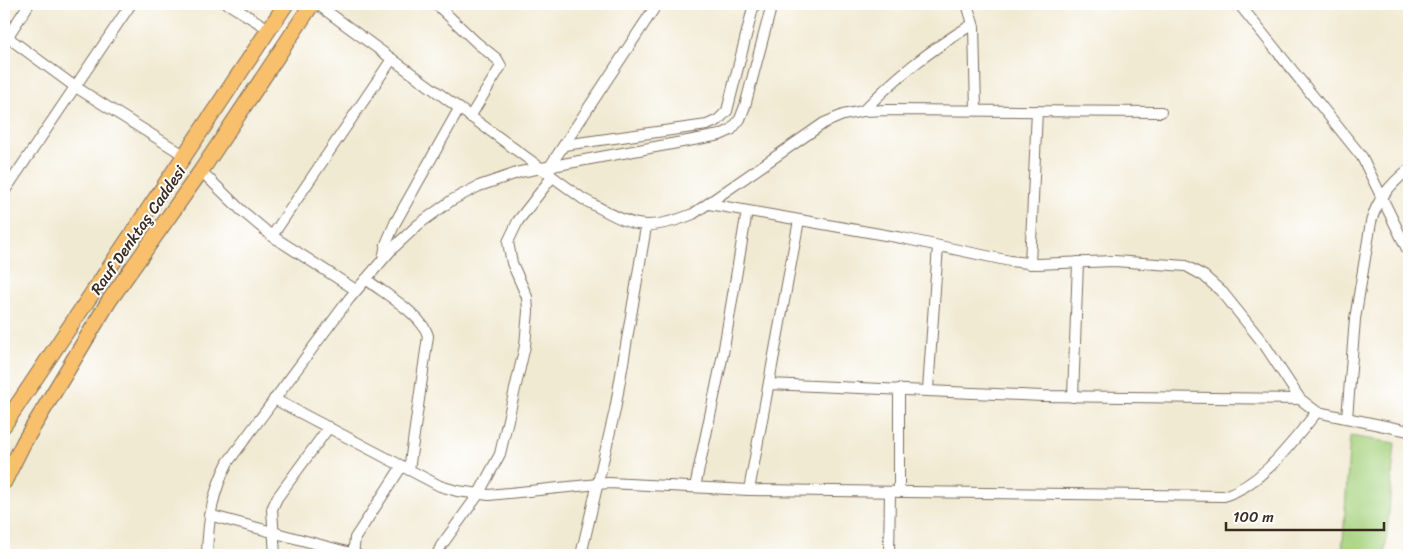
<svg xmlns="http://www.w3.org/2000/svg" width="1413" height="559" font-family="Sriracha,sans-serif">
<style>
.green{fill:#a6d27e;stroke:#707e4e}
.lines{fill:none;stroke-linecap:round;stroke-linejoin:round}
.minor-casing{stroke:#7b6d5d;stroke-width:12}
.primary-casing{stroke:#7b6d5d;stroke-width:17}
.minor{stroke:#fff;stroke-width:10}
.primary{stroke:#f8bf6c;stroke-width:15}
.labels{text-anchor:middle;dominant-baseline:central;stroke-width:4;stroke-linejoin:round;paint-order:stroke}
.street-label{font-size:16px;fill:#3b2a1e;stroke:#fff}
</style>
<rect width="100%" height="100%" fill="#fff"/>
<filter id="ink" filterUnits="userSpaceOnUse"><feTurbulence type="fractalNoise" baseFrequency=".02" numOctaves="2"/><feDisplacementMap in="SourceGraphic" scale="10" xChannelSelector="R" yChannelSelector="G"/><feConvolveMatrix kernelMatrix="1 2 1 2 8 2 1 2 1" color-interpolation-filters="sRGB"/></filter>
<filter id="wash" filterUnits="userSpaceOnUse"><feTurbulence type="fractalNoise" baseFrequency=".0096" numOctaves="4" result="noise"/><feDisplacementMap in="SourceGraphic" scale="20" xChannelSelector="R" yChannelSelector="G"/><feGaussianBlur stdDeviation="1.12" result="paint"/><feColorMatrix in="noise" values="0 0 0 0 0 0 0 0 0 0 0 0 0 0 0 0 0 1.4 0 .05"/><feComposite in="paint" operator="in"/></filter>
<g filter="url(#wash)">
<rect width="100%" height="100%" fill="#f1ead3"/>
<!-- green -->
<polygon class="green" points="1350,436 1395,443 1385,555 1342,555"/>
</g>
<g filter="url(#ink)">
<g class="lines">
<!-- minor casing -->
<g class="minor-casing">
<g id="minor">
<polyline points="29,4 10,33 10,39 74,86 184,155"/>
<polyline points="228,4 269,29"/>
<path d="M317,4l266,195c47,25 58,36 110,15l131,-91 19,-8 20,-4 25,-1 273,2"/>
<polyline points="436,4 477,43 497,59 501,66 470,117"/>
<polyline points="967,4 974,27 976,110"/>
<polyline points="1239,4 1362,157 1409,253"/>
<path d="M863,111c35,-36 67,-61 110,-87"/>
<polyline points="564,145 707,125 718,120 727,111 754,4"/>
<polyline points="550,166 657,4"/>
<polyline points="201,171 241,210 272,236 356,290"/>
<polyline points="4,192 131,4"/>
<polyline points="709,204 902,238 1010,261 1036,264 1114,261 1186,266 1204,276 1223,293 1264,344 1300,399 1317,412 1409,431"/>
<polyline points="272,236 392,59"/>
<polyline points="383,259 386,244 395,223 459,109"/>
<polyline points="1030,264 1037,111"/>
<path d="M366,279c17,14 57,36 62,57l-19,134"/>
<polyline points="769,384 1042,396 1300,399"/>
<polyline points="928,390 938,246"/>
<polyline points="1073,397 1078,262"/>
<path d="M274,399l166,87 17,5 32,4 119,-12 141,7 475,6c39,-12 67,-53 93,-84"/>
<path d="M1347,418l8,-99 16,-97c6,-23 20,-38 38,-53"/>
<polyline points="695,487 723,354 747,211"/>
<polyline points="749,490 799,220"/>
<polyline points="899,492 899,389"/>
<polyline points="209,515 358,555"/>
<path d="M207,555c1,-34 5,-62 21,-93l121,-163 43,-50 27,-25 33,-24 27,-14 41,-14 200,-37 11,-5 9,-11 5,-13 27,-102"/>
<polyline points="275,555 272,509 277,498 329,427"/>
<polyline points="353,555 355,538 402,466"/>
<polyline points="437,555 441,546 478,495 500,454 525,346 528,311 527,297 512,263 508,242 518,221 552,177"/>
<polyline points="581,555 615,410 646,227"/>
<polyline points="889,555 890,492"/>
</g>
</g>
<!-- primary casing -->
<g class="primary-casing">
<g id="primary">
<polyline points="4,425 286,4"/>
<polyline points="4,482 24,442 109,301 201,171 312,4"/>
</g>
</g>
<!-- minor -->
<use href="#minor" class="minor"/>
<!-- primary -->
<use href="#primary" class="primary"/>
</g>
</g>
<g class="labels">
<!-- street labels -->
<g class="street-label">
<text transform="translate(138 230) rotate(-55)">Rauf Denktaş Caddesi</text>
</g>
</g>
<!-- margin -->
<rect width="1413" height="559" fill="none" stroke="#fff" stroke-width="20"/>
<!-- scale -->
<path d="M1226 522v8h158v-8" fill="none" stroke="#3b2a1e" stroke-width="2.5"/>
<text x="1233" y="522" font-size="15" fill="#3b2a1e" stroke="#ffffff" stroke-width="4" paint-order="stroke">100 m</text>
</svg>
